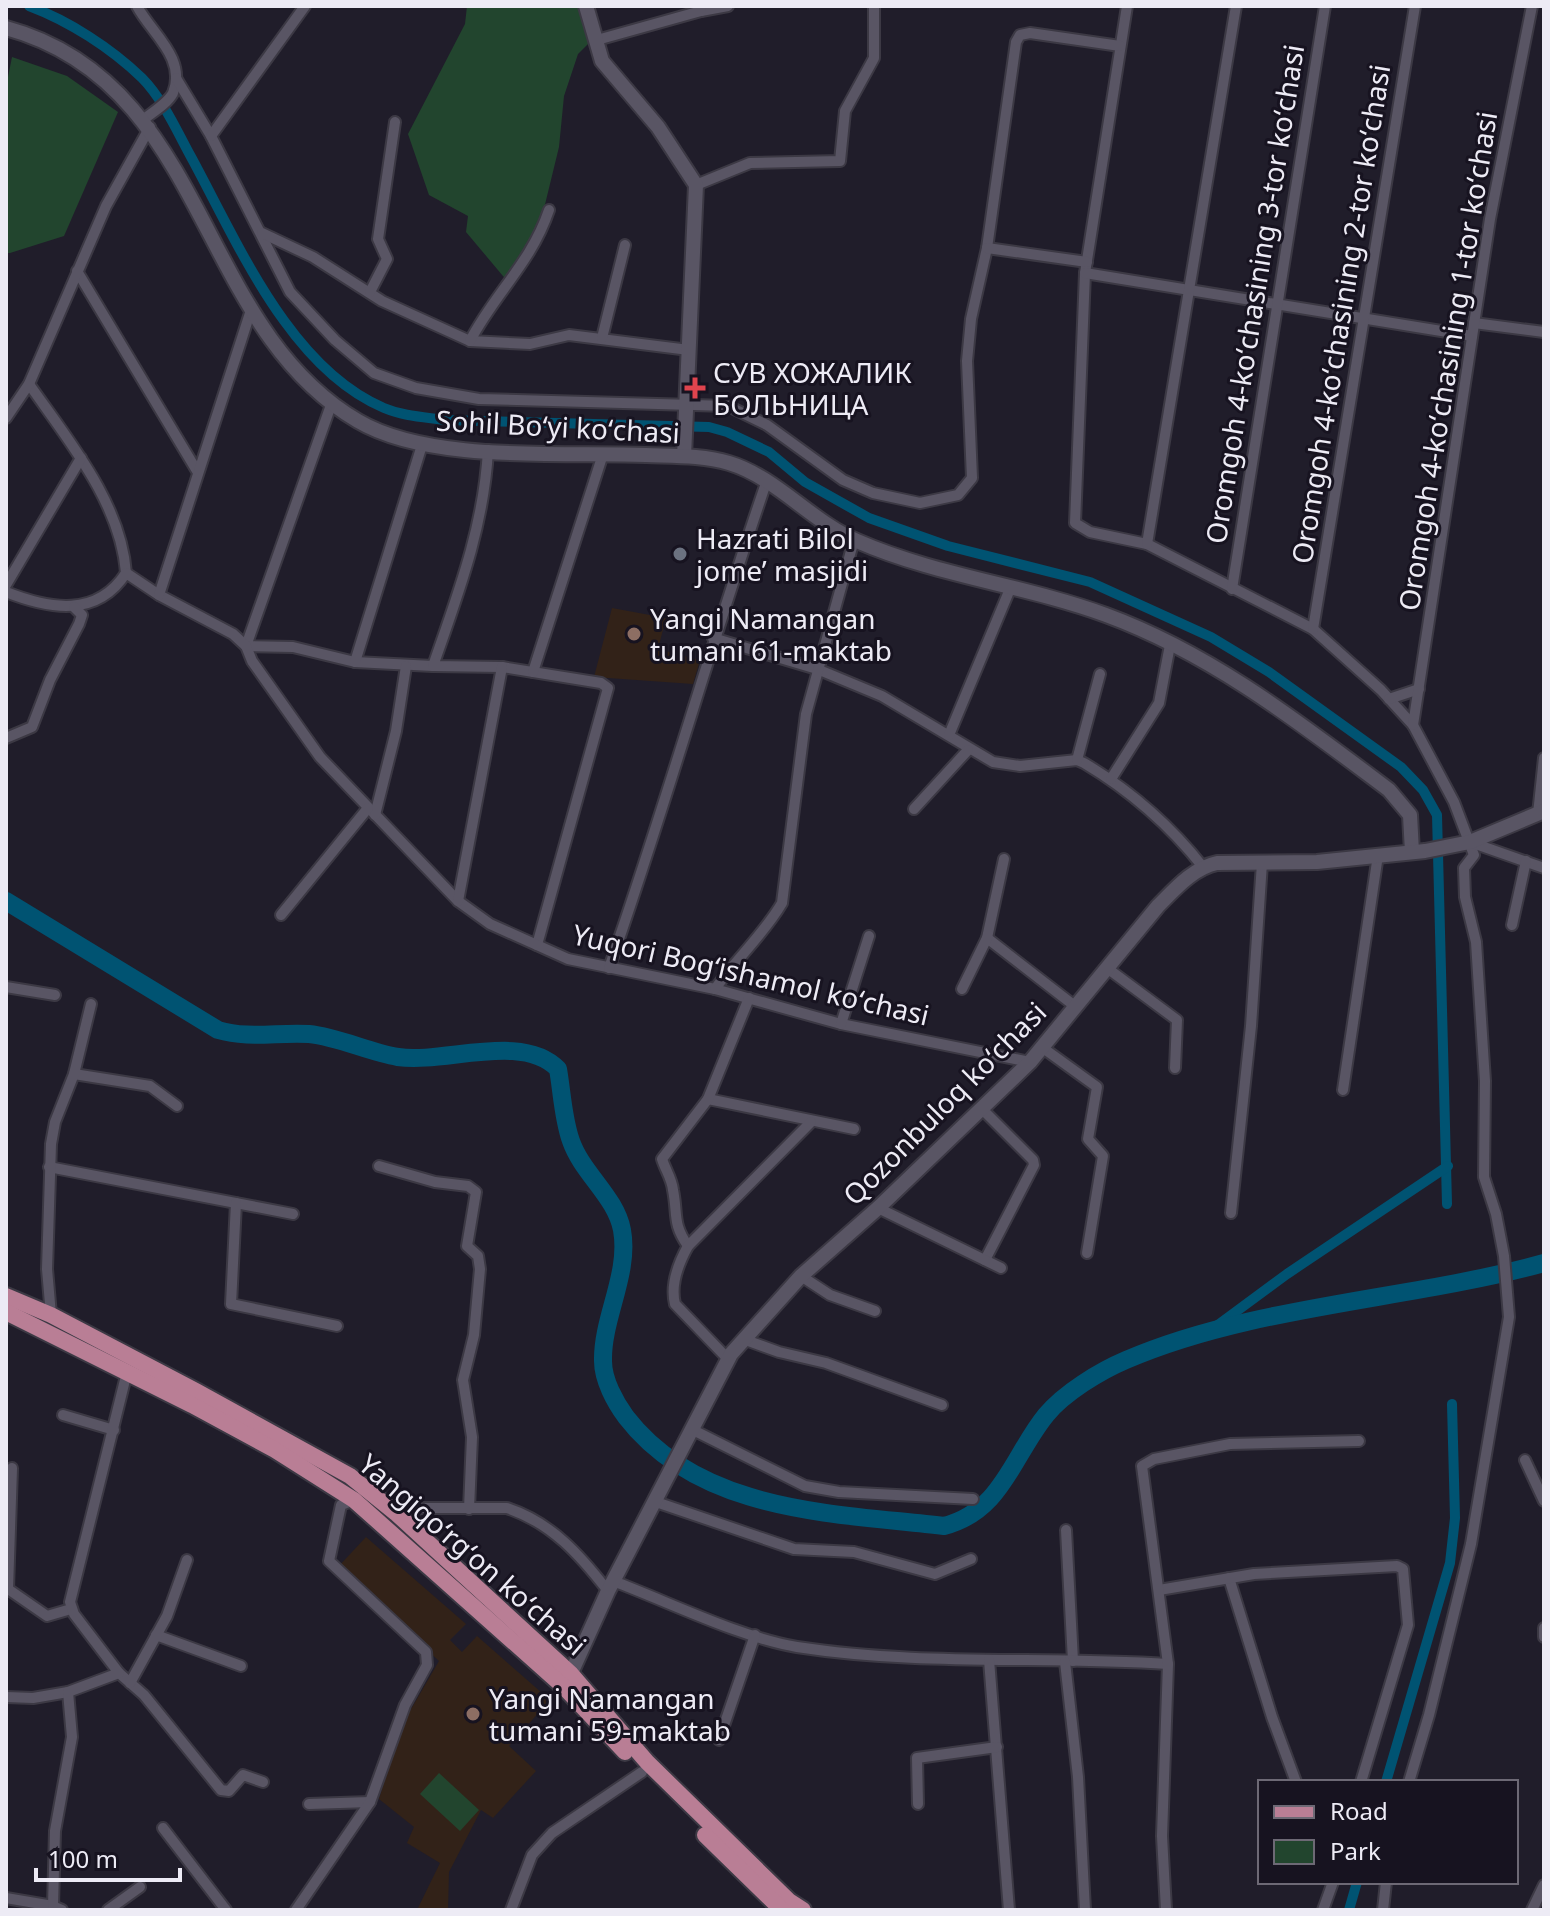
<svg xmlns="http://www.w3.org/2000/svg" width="1550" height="1916" font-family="'Noto Sans',sans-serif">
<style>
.education{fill:#322218}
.green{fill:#22452e}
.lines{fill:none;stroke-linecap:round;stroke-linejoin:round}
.canal{stroke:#005372;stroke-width:10}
.river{stroke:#005372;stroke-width:18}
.street-casing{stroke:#3c3944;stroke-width:14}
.secondary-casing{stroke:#3c3944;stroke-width:18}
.primary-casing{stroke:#3c3944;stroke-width:20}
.street{stroke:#595564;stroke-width:10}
.secondary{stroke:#595564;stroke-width:14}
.primary{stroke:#b97e95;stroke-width:16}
.health-dot{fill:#e0444e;stroke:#171320;stroke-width:3}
.worship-dot{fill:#6b7280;stroke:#171320;stroke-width:3}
.education-dot{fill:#8d6e63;stroke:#171320;stroke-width:3}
.labels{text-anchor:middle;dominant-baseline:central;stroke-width:6;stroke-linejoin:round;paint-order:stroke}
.street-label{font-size:28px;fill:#edebf5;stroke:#171320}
.poi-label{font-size:28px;fill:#edebf5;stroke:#171320;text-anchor:start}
</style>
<rect width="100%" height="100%" fill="#201d2a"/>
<!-- education -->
<g class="education">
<polygon points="612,608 666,618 658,649 700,660 693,684 594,677"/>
<polygon points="366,1537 466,1624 450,1640 462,1652 477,1636 550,1700 509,1746 536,1771 493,1818 481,1810 449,1872 448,1910 417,1910 440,1863 407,1843 414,1827 379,1799 400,1728 439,1661 338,1567"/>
</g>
<!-- green -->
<g class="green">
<polygon points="467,6 582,6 592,40 578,54 564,96 559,147 540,225 508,282 466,232 468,216 429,195 408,134 465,24"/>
<polygon points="12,57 67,76 118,112 64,236 10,253 6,253 6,87"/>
<polygon points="439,1773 479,1810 460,1831 420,1794"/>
</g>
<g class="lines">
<!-- canal -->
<g class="canal">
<path d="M29,6c40,15 82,42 113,72 20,20 35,53 48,77 47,86 99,213 194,253 19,8 39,9 60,12l265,7 18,5 42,20 36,30 64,36 79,28 142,36 121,55 58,35 132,95 22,23 14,25 10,389"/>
<polyline points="1207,1333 1287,1274 1448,1166"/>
<polyline points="1386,1782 1450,1563 1455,1518 1452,1404"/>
<polyline points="1349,1910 1357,1882"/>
</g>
<!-- river -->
<path class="river" d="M6,901l212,129c30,9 60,2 91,4 30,3 59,18 89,23 47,7 124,-25 160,12 4,23 5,50 13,72 11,32 45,56 51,89 8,44 -20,88 -19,131 0,19 12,41 23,56 74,96 208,96 318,109 58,-15 68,-69 102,-111 18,-22 54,-44 80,-55 128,-55 283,-60 418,-97"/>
<!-- street casing -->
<g class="street-casing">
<g id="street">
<path d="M137,6c14,27 50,52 36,87 -5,10 -20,19 -29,26"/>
<polyline points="1127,6 1085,273 1075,523 1090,532 1147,544 1313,629 1381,690 1413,725 1454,802 1474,855 1464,868 1465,897 1476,942 1485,1081 1484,1177 1496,1214 1504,1256 1509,1317 1471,1544 1429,1715 1409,1782"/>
<polyline points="701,11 728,6"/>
<polyline points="597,40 701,11 700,6"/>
<polyline points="176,78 211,136 290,292 335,340 374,373 416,388 479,399 728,406 767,425 843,480 873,493 920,503 958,495 972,478 967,361 971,319 987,248 1016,42 1020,35 1030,33 1120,46"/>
<polyline points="211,136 305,6"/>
<polyline points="696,185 750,163 840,161 845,111 874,58 874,6"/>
<polyline points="262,233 313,257 382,301 470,341 530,344 569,335 689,350"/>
<polyline points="987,248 1087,262"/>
<polyline points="77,271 197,471"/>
<polyline points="1085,273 1472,336"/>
<polyline points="370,292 387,259 378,239 395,122"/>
<polyline points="1474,323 1544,332"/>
<polyline points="602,338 625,245"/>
<path d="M470,341c25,-48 61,-78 79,-131"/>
<path d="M29,384c39,56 92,119 97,189"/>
<polyline points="331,405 246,646 293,647 355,662 433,666"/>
<polyline points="6,418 29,384 106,206 150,127"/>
<path d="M488,450c-4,76 -30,144 -55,216l69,1 99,16 7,5 -71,257"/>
<polyline points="1147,544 1236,6"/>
<polyline points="6,585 81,458"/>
<polyline points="1232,589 1325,6"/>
<path d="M6,592c43,17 91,26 120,-19l33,22 74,39 13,12 6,15 68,96 138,144 32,23 78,35 147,30 126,35 189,38"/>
<polyline points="159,595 251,310"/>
<polyline points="1313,629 1415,6"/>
<path d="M713,638l104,31 65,27 111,66 27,4 57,-6 7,3c47,28 85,61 119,104"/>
<polyline points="355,662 422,445"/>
<polyline points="533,672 603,454"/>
<polyline points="1389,699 1419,689"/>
<polyline points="1413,725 1490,219 1532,6"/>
<polyline points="949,735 1010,589"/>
<polyline points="6,738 32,727 50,680 79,624 82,615 74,607"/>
<polyline points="1077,760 1100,674"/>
<polyline points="1111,779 1159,703 1170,645"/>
<polyline points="914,809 968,750"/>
<polyline points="1538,814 1544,758"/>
<polyline points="375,815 396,731 406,666"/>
<polyline points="1470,842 1544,868"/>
<polyline points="458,901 502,667"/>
<polyline points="281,915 368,808"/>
<polyline points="1512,925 1526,861"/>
<polyline points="987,938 1076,1007"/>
<path d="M609,968c56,-160 102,-324 157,-485"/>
<polyline points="1107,968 1177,1020 1175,1068"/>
<polyline points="6,987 55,995"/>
<path d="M715,989c21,-30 49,-55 67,-86l24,-189 48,-174"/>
<polyline points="962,989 987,938 1004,859"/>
<polyline points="841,1024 869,936"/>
<polyline points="1043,1048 1097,1087 1088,1139 1103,1156 1087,1253"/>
<polyline points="74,1074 150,1086 177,1106"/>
<polyline points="1343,1090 1378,855"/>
<polyline points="708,1099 854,1129"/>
<polyline points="981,1108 1033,1160 1034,1165 985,1260"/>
<polyline points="379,1166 435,1182 468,1186 476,1192 467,1246 478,1256 480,1269 474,1335 463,1380 472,1437 469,1509"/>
<polyline points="49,1167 293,1214"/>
<polyline points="236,1203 231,1304 337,1326"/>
<polyline points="878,1208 1001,1268"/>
<polyline points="1231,1213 1251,1026 1262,863"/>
<path d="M688,1246c-16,-23 -10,-31 -15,-56 -1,-11 -8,-21 -11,-31l46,-60 41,-101"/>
<polyline points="801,1276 830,1295 875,1311"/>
<polyline points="51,1315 47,1269 51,1144 55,1122 74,1074 91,1004"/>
<polyline points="743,1339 779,1352 826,1363 942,1405"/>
<path d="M728,1359l-53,-55c-5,-20 3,-40 13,-58l123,-124"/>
<polyline points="63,1415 114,1430"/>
<polyline points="691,1429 805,1486 839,1492 973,1499"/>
<polyline points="1525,1460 1544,1501"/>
<polyline points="12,1468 8,1589 47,1616 71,1609"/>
<polyline points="656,1502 794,1549 854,1552 935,1574 971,1559"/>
<path d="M397,1514l24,-6h86c45,15 73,47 101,83"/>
<polyline points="1066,1530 1073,1661"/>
<polyline points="1229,1578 1272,1717 1296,1782"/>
<path d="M613,1581c56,21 126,56 184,66 122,19 247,9 371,17"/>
<polyline points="1159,1590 1254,1574 1397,1566 1403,1569 1408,1625 1361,1782"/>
<polyline points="1544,1628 1544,1637"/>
<polyline points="156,1635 241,1666"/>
<polyline points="989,1660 1009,1910"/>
<polyline points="1065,1662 1078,1777 1085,1910"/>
<polyline points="119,1673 144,1695 221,1790 229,1791 243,1775 263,1782"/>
<polyline points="130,1683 167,1616 187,1560"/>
<polyline points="6,1697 33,1698 68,1692"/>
<polyline points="719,1740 755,1635"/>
<polyline points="309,1804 370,1802"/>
<polyline points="918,1804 917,1758 997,1747"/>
<polyline points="163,1828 226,1910"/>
<polyline points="6,1898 53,1906"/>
<polyline points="62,1910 53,1906 55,1831 72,1737 68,1692 119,1673 74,1614 70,1602 125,1380 131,1373"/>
<polyline points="108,1910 140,1887"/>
<polyline points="296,1910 370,1802 405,1705 427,1665 426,1652 329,1561 341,1505 354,1500"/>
<polyline points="511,1910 532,1855 552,1833 642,1772"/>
<polyline points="1166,1910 1162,1836 1168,1664 1142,1466 1154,1459 1230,1444 1359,1441"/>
<polyline points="1323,1910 1333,1882"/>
<polyline points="1383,1910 1386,1882"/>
<polyline points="1532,1910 1544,1885"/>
</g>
</g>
<!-- secondary casing -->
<g class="secondary-casing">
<g id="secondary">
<polyline points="586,6 602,61 658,127 696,185 684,456"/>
<path d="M6,28c203,55 189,298 352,393 71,42 205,31 288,34 27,1 57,0 83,8 47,14 83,59 128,78 80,35 167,44 249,74 106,39 194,108 283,175l21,25 2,37"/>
<path d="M567,1682l41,-91 123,-237 70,-78 77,-68 152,-146 128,-156c17,-17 35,-38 59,-43l100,-1 108,-11 45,-9 74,-31"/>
</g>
</g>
<!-- primary casing -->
<g class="primary-casing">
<g id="primary">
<polyline points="6,1296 51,1315 196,1391 350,1476 397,1514 571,1674 647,1762 789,1901 803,1910"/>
<polyline points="6,1312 192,1405 275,1450 354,1500 564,1687 625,1752"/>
<polyline points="705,1835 782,1910"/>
</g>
</g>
<!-- street -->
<use href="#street" class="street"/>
<!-- secondary -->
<use href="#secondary" class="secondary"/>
<!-- primary -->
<use href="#primary" class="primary"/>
</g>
<!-- markers -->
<path class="health-dot" d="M691 376h8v8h8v8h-8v8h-8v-8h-8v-8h8z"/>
<circle class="worship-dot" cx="680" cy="554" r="8"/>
<g class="education-dot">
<circle cx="634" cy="634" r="8"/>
<circle cx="473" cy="1714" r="8"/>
</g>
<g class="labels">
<!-- street labels -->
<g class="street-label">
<text transform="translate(1254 294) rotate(-81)">Oromgoh 4-koʻchasining 3-tor koʻchasi</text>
<text transform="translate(1340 314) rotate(-81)">Oromgoh 4-koʻchasining 2-tor koʻchasi</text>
<text transform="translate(1447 361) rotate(-81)">Oromgoh 4-koʻchasining 1-tor koʻchasi</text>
<text transform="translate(558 426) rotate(3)">Sohil Boʻyi koʻchasi</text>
<text transform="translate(751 974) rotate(13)">Yuqori Bogʻishamol koʻchasi</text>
<text transform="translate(944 1103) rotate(-45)">Qozonbuloq koʻchasi</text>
<text transform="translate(473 1554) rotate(41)">Yangiqoʻrgʻon koʻchasi</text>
</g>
<!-- poi labels -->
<g class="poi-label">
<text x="713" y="372">СУВ ХОЖАЛИК<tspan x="713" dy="32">БОЛЬНИЦА</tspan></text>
<text x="696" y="538">Hazrati Bilol<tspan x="696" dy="32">jome’ masjidi</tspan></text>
<text x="650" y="618">Yangi Namangan<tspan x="650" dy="32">tumani 61-maktab</tspan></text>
<text x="489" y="1698">Yangi Namangan<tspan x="489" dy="32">tumani 59-maktab</tspan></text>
</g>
</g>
<!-- border -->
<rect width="1550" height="1916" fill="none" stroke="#edebf5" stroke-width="16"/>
<!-- legend -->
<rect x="1258" y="1780" width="260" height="104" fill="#171320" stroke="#6d6975" stroke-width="2"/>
<rect x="1274" y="1806" width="40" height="12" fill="#b97e95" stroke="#6d6975" stroke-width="2"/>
<text x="1330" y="1820" font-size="24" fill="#edebf5">Road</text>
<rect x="1274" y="1840" width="40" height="24" fill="#22452e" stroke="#6d6975" stroke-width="2"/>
<text x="1330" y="1860" font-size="24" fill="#edebf5">Park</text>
<!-- scale -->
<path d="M36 1868v12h144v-12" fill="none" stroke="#edebf5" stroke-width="4"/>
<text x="48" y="1868" font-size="24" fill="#edebf5" stroke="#171320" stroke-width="6" paint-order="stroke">100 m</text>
</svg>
